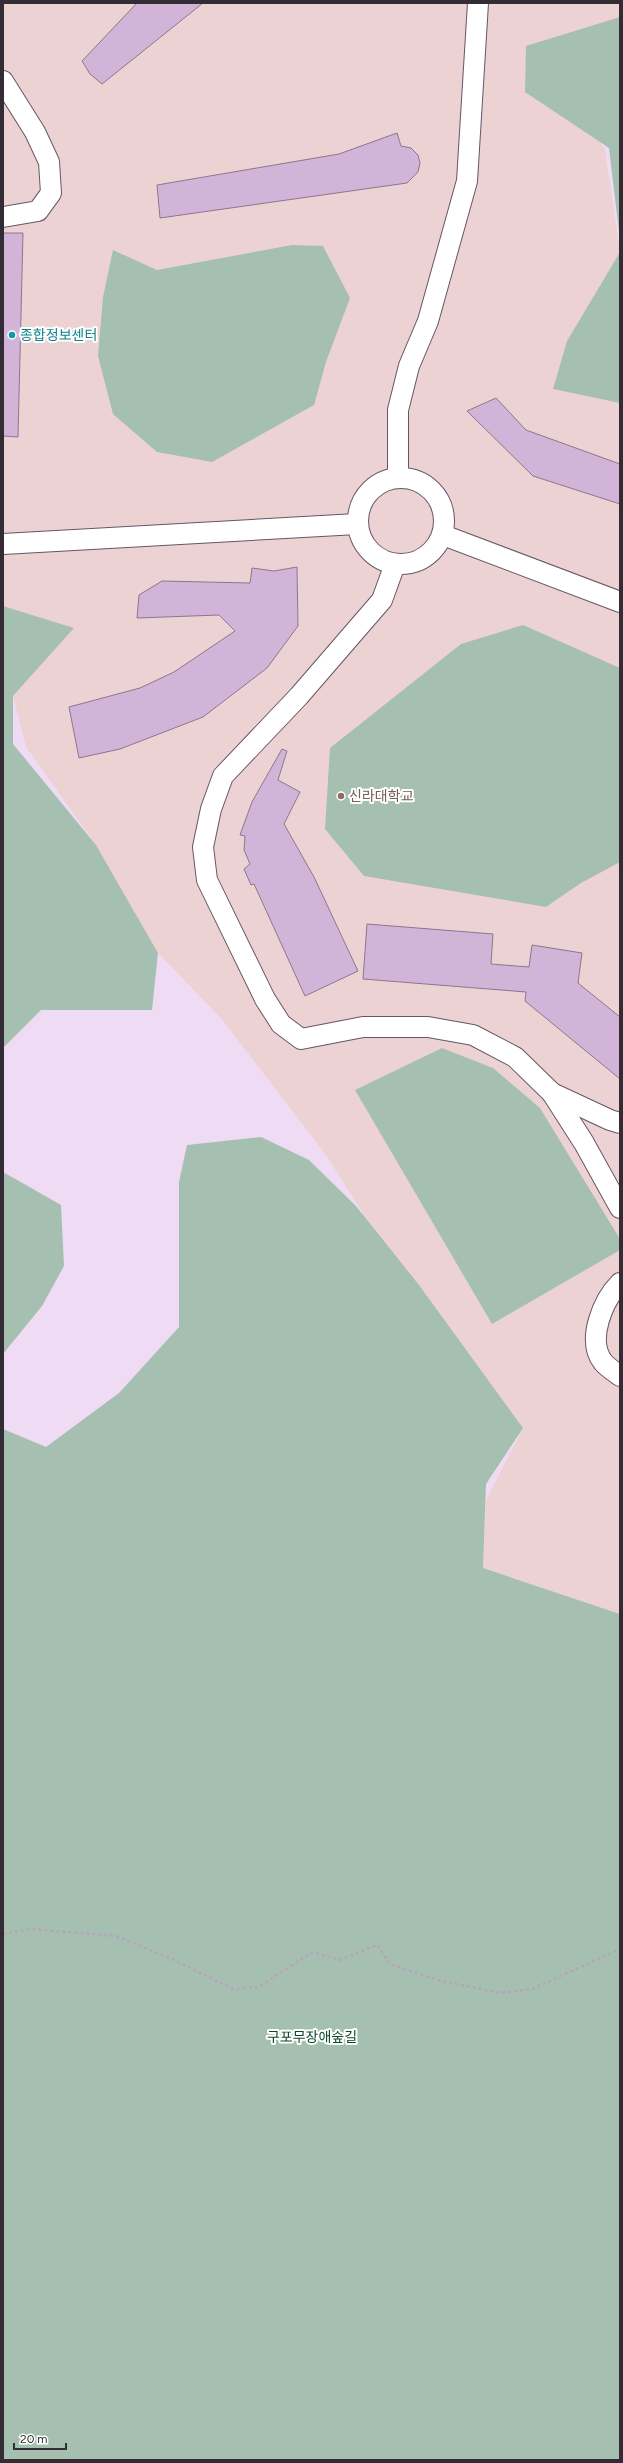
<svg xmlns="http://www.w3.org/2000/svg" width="623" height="2463" font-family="Figtree,'Noto Sans KR',sans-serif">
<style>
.education{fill:#edd2d3}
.green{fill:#a5c0b1}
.building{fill:#d2b4d8;stroke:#89788d}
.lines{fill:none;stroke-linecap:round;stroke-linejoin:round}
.street-casing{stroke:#665569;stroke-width:22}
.path{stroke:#b5a5b8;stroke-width:2.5;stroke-dasharray:3 3;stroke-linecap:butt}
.street{stroke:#fff;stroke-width:20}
.culture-dot{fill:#0f9aa8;stroke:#fff;stroke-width:1.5}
.education-dot{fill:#8d6e63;stroke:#fff;stroke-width:1.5}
.labels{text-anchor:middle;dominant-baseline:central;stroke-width:4;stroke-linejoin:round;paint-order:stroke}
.culture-label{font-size:14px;fill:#0d838f;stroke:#fff;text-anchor:start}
.education-label{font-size:14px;fill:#785e54;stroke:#fff;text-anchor:start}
.park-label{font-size:14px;fill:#0c472f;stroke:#fff}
</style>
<rect width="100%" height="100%" fill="#efdbf3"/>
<!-- education -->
<polygon class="education" points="3,3 620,3 620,29 576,102 605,150 620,252 567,341 553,389 620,403 620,1614 483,1568 486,1500 523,1428 367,1220 326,1155 221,1018 158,953 96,845 26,747 13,696 74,628 3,606"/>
<!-- green -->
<g class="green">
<polygon points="620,17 620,240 609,148 525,92 526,46"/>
<polygon points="292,245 323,246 350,298 326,362 314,405 212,462 157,452 113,414 98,356 103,297 113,250 157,270"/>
<polygon points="620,252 620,403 553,389 567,341"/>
<polygon points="3,606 74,628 13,696 13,744 96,845 158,953 152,1010 41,1010 3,1048"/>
<polygon points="523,625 620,668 620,862 581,883 546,907 364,876 325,829 330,748 461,644"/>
<polygon points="442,1048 493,1068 540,1108 620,1239 620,1250 492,1324 355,1090"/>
<polygon points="261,1137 309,1160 356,1206 419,1285 523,1428 486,1484 483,1568 620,1614 620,2460 3,2460 3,1429 46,1447 119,1393 179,1327 179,1182 187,1145"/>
<polygon points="3,1172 61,1205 64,1266 42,1306 3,1354"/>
</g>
<!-- building -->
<g class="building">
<polygon points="137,3 203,3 102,84 90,74 82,61"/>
<polygon points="397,133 401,146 411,148 418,155 420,163 418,172 407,183 160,218 157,185 339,154"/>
<polygon points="3,233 23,233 18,437 3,436"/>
<polygon points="496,398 526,430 620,464 620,504 533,476 467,411"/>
<polygon points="297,567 298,626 267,668 203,717 120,749 79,758 69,707 140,688 174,672 235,631 219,615 137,618 139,595 162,581 250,583 252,568 274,571"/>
<polygon points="282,749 287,751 278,780 300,792 284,824 314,877 358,971 305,996 254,884 251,885 244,869 250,864 244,850 245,836 240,835 252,802"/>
<polygon points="367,924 493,934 491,964 529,967 532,945 582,953 578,983 620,1017 620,1079 525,1001 526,992 363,979"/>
</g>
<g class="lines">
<!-- street casing -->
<g class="street-casing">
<g id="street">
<polyline points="3,81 35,132 49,162 51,193 38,211 3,217"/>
<polyline points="398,477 398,410 409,366 428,321 467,181 478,3"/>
<circle cx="401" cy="521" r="43"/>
<polyline points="443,535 620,602"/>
<polyline points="3,544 357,524"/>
<polyline points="395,564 382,600 299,696 223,776 211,809 203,847 207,880 265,999 281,1024 301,1039 363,1027 428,1027 473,1035 515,1057 552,1093 610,1120 620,1123"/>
<polyline points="552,1093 584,1143 620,1208"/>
<path d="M620,1283c-17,17 -34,57 -17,79 5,6 12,10 17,14"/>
</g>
</g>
<!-- path -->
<polyline class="path" points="3,1934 30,1929 116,1936 174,1960 233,1989 259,1987 312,1952 340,1960 377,1945 390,1964 441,1981 501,1993 532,1989 620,1949"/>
<!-- street -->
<use href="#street" class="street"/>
</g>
<!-- markers -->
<circle class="culture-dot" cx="12" cy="335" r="4"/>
<circle class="education-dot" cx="341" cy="796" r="4"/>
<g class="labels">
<!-- culture labels -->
<g class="culture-label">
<text x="20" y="335">종합정보센터</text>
</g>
<!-- education labels -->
<g class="education-label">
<text x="349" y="796">신라대학교</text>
</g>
<!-- park labels -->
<g class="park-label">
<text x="312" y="2037">구포무장애숲길</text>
</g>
</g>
<!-- border -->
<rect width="623" height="2463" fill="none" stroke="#342c35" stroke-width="8"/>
<!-- scale -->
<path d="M14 2443v6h52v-6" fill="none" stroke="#342c35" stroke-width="2"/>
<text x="20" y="2443" font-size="12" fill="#342c35" stroke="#ffffff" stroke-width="3" paint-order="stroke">20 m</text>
</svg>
